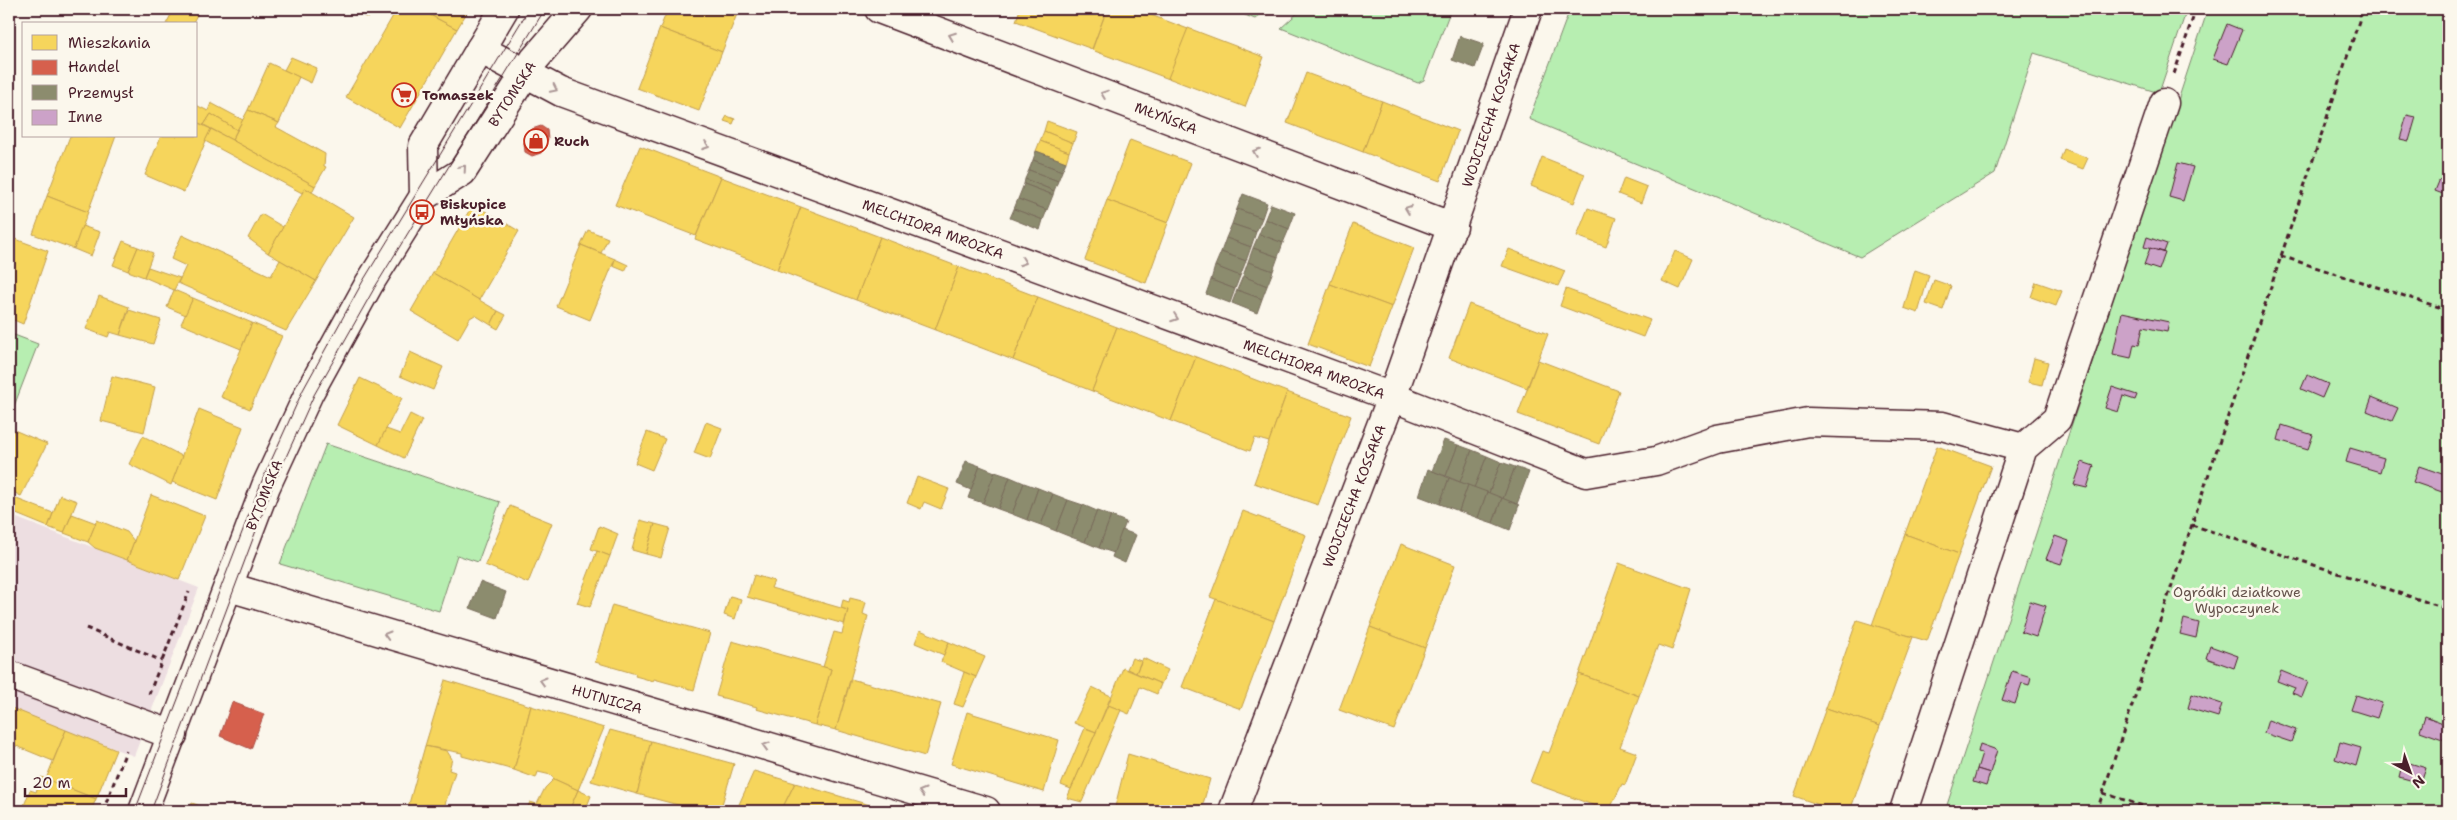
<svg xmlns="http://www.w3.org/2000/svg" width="2457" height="820" font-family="'Shantell Sans',sans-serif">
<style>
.built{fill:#eddee1}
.green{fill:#b7eeb1;stroke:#80866e}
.homes{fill:#f6d55c;stroke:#c29e4d}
.shops{fill:#d6604d;stroke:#ac4c43}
.industry{fill:#8c8c6e;stroke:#786b5a}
.building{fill:#cca2c8;stroke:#4a1f2b}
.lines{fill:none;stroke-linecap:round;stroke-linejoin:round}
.minor-casing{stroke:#4a1f2b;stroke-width:31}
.path{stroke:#4a1f2b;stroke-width:3;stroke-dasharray:5 4;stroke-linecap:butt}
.minor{stroke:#fbf7ec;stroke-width:28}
.tram{stroke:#4a1f2b;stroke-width:1}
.oneway{stroke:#ab9695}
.labels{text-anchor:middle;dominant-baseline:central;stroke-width:5;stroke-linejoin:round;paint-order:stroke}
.street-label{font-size:14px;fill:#4a1f2b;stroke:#fbf7ec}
.poi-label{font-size:14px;font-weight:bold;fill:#4a1f2b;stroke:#fbf7ec;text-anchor:start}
.park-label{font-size:14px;fill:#65534c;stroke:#fbf7ec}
</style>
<rect width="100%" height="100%" fill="#fbf7ec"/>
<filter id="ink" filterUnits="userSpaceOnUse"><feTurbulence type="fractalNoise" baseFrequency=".02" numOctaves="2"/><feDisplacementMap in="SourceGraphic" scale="10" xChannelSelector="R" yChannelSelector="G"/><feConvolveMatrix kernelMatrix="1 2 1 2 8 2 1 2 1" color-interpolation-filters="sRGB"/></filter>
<g filter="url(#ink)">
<!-- built -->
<polygon class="built" points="9,515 199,588 134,756 9,710"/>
<!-- green -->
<g class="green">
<polygon points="1230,9 1268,9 1255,19"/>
<polygon points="1302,9 1451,9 1424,80 1418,83 1281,28"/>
<polygon points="1570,9 2187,9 2159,93 2034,53 1995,173 1860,257 1529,119"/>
<polygon points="2208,9 2448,9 2448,811 1945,811"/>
<polygon points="9,333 38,344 9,419"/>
<polygon points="326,444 500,502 478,562 457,555 439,611 280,564"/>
</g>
<!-- homes -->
<g class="homes">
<polygon points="174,9 191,9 198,13 192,24 166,24"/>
<polygon points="349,9 372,9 368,18"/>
<polygon points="397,9 419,9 457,29 400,128 346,97"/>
<polygon points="419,9 469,9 457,29"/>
<polygon points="668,9 739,9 722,52 660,28"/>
<polygon points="1020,9 1107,9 1092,49 1016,21"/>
<polygon points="1107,9 1135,9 1188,29 1169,79 1092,50"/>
<polygon points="660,28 722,52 699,111 637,88"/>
<polygon points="1188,28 1264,57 1245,107 1168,78"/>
<polygon points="291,57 317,68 311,83 284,70"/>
<polygon points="269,63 299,77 279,123 248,110"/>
<polygon points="1306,73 1382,101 1363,152 1287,123"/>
<polygon points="1382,101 1458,131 1440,181 1363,152"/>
<polygon points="211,103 243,120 237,130 211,114 204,125 196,122 196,105 208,111"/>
<polygon points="248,110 279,123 276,127 325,154 324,166 326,167 315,186 232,140"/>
<polygon points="211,114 237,130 232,140 204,125"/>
<polygon points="727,116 735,119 733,124 724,121"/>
<polygon points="1047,121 1077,132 1073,143 1044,131"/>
<polygon points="196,122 211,129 184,192 145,175 161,136 196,136"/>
<polygon points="211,129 232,140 315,186 312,192 305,188 302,193 205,141"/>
<polygon points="1044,131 1073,143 1069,152 1040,141"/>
<polygon points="70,136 116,136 88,212 47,196"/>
<polygon points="1130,140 1191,163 1168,223 1107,200"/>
<polygon points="1040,141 1069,152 1066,162 1036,151"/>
<polygon points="640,146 721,177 696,236 615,205"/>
<polygon points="2064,149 2088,158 2083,169 2060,160"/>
<polygon points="1542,157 1585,174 1574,203 1531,186"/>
<polygon points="721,177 801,207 777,270 695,239"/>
<polygon points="1624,178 1647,187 1641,203 1618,194"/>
<polygon points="305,188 354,217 316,281 268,253"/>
<polygon points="47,196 88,212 74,249 33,234"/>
<polygon points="1107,200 1168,223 1146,283 1085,260"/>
<polygon points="473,204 519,231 479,300 433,273"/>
<polygon points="801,207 880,237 856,300 777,270"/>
<polygon points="1588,208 1616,218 1606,247 1577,236"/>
<polygon points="261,214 283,227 268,253 248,238"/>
<polygon points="1353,224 1414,248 1392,307 1330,284"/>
<polygon points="82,226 100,232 91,256 74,249"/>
<polygon points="588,230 608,238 601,253 581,245"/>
<polygon points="182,235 271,276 280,260 316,281 286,331 178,283 186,266 171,259"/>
<polygon points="10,237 48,251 23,324 9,318"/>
<polygon points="880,237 959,267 935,330 856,300"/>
<polygon points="123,241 138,247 128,271 113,265"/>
<polygon points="581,245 615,259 590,320 556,306"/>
<polygon points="138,247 153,253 144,277 128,271"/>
<polygon points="1509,249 1565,271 1558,286 1502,266"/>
<polygon points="1675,251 1693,259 1680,289 1662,281"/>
<polygon points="615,259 628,265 625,271 613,266"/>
<polygon points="148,267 180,278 174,290 144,277"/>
<polygon points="959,267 1038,297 1013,360 935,330"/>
<polygon points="1915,270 1929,275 1918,313 1904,308"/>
<polygon points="433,273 498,311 491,325 475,315 470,318 458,339 411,311"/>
<polygon points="1934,280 1951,286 1943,310 1926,304"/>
<polygon points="2036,282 2062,291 2056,306 2031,297"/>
<polygon points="1330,284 1392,307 1369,367 1308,344"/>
<polygon points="1566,289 1650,320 1643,337 1560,306"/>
<polygon points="174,290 193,298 186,315 167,307"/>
<polygon points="99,296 129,307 120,335 110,332 108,337 86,329"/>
<polygon points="1038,297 1117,327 1092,391 1013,360"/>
<polygon points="193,298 252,323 241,349 181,324"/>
<polygon points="1469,304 1548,334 1527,388 1449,358"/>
<polygon points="129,310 161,320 153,344 120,335"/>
<polygon points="498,311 506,315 498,329 491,325"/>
<polygon points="252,323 282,336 250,409 221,397"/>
<polygon points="1117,327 1196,357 1171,421 1092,391"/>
<polygon points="410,352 443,367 433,390 400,376"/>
<polygon points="1196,357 1287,392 1269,442 1255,438 1250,451 1171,421"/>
<polygon points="2034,358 2048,362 2042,385 2028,382"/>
<polygon points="1538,360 1619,391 1599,444 1518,414"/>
<polygon points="112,376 155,387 144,432 101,421"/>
<polygon points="360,378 402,398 378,445 337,425"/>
<polygon points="1287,392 1351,416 1318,505 1254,483"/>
<polygon points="199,409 243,427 217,500 172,482"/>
<polygon points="410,414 422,420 404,458 378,445 386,429 400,434"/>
<polygon points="706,422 722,428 710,459 694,453"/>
<polygon points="14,430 47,444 21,496 9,490 9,441"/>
<polygon points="647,432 665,439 652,470 635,463"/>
<polygon points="143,436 182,456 171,485 129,464"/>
<polygon points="1937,446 1991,466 1959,554 1905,534"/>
<polygon points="917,477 949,489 941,509 924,502 921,509 907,503"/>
<polygon points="60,495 77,501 64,533 48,527"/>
<polygon points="151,495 205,516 179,580 127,560"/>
<polygon points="9,496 53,513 48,527 9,511"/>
<polygon points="510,506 552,523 528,583 485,565"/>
<polygon points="1243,511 1306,535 1274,621 1210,597"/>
<polygon points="72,514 96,523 88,542 64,533"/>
<polygon points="97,520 127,532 134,541 127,560 95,548 88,542"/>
<polygon points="640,520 655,524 646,554 632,550"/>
<polygon points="655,524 670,528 661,558 646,554"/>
<polygon points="599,526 618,534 610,556 591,549"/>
<polygon points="1905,534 1959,554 1927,641 1872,625"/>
<polygon points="1401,544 1455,565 1425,648 1370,627"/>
<polygon points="597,551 610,556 590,607 577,603"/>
<polygon points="1619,563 1691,589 1672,650 1658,645 1639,696 1579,674"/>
<polygon points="754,575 774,581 771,588 848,610 844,624 747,597"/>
<polygon points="730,596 741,599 735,619 724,615"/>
<polygon points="850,598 866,602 863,614 868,616 836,730 815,725 831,669 823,667 834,632 842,634 848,610 841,608 843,600 849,602"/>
<polygon points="1216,599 1274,621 1241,709 1182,687"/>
<polygon points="612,605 710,633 694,690 654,679 653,681 635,676 636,674 595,662"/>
<polygon points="1857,620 1913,637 1880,726 1826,708"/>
<polygon points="1370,627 1425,648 1394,730 1339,710"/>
<polygon points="920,630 949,642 944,655 915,643"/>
<polygon points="732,641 831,669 815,725 756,709 757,707 716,696"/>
<polygon points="949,642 985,657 976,677 941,662"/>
<polygon points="1132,658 1141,661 1136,673 1127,669"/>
<polygon points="1143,658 1168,670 1161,684 1136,673"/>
<polygon points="1123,668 1161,684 1157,694 1140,687 1129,714 1108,705"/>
<polygon points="964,672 976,677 963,707 954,704"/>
<polygon points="1579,674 1639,696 1620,747 1637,753 1625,785 1622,784 1609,811 1530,782 1542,751 1549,753"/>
<polygon points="851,679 941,704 925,756 836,730"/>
<polygon points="445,680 531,706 514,770 462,756 462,753 425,746"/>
<polygon points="1092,687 1111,696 1096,732 1074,723"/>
<polygon points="1108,705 1121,710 1082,802 1067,798"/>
<polygon points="531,706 604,728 578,790 554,779 551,775 538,772 536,778 514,770"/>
<polygon points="9,707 66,730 53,761 9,743"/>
<polygon points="1826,708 1880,726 1850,811 1837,811 1794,796"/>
<polygon points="967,712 1059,740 1044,792 951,764"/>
<polygon points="1085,728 1096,732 1071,789 1061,785"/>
<polygon points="66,730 116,750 96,799 46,779"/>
<polygon points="610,730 651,741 637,794 591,781"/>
<polygon points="651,741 734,764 720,811 701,811 637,794"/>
<polygon points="425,746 447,751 452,759 449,770 455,772 443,811 407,811"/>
<polygon points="1128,754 1210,779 1201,811 1114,811"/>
<polygon points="754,771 795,783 781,811 736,811"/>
<polygon points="41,777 96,799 91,811 22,811 30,790 36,792"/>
<polygon points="554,779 578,790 569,811 526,811 530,802 537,804 545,788"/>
<polygon points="795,783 890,811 781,811"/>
<polygon points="578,790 591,796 585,811 569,811"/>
<polygon points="192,803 214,811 189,811"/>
</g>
<!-- shops -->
<g class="shops">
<polygon points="541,126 547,130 548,139 541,153 532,156 525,152 524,143 532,129"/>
<polygon points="232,702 264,714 251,749 220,736"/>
</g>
<!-- industry -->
<g class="industry">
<polygon points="1460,36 1484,44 1475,68 1452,60"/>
<polygon points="1036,151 1066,162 1062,171 1033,160"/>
<polygon points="1033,160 1062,171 1058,181 1029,170"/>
<polygon points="1029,170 1058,181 1054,191 1025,179"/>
<polygon points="1025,179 1054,191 1053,195 1024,184"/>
<polygon points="1024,184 1053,195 1047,210 1018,199"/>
<polygon points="1243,194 1267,203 1262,218 1237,209"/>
<polygon points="1018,199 1047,210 1043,220 1014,209"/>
<polygon points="1271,204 1295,213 1289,229 1265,219"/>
<polygon points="1014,209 1043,220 1040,230 1010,218"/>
<polygon points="1237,209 1262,218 1256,232 1232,224"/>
<polygon points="1265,219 1289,229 1283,243 1259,234"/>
<polygon points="1232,224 1256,232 1251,247 1226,238"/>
<polygon points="1259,234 1283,243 1278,257 1253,248"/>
<polygon points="1226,238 1251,247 1246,261 1221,252"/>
<polygon points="1253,248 1278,257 1273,271 1248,262"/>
<polygon points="1221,252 1246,261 1240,276 1215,266"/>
<polygon points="1248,262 1273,271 1267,286 1243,276"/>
<polygon points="1215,266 1240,276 1235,289 1211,280"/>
<polygon points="1243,276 1267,286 1262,299 1237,290"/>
<polygon points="1211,280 1235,289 1230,303 1206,294"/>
<polygon points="1237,290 1262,299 1257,313 1232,303"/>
<polygon points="1444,440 1458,445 1446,476 1432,471"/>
<polygon points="1458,445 1472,450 1460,482 1446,476"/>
<polygon points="1472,450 1487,456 1474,488 1460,482"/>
<polygon points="1487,456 1501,462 1489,493 1474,488"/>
<polygon points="966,461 980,466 971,490 957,484"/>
<polygon points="1501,462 1515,467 1503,499 1489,493"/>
<polygon points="980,466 995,472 983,503 968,498"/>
<polygon points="1515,467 1529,472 1517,504 1503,499"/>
<polygon points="1428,469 1449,478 1440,504 1419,496"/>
<polygon points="995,472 1010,477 998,509 983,503"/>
<polygon points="1010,477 1024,483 1012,514 998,509"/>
<polygon points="1449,478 1468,485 1459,511 1440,504"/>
<polygon points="1024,483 1038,488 1027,520 1012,514"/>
<polygon points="1468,485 1487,492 1478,518 1459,511"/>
<polygon points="1038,488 1053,494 1041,525 1027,520"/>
<polygon points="1487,492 1502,498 1493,523 1478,518"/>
<polygon points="1053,494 1068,500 1056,531 1041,525"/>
<polygon points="1502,498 1519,505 1510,530 1493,523"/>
<polygon points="1068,500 1083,505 1071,537 1056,531"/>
<polygon points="1083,505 1097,511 1085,542 1071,537"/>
<polygon points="1097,511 1111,516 1099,548 1085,542"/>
<polygon points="1111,516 1126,522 1114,553 1099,548"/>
<polygon points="1122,530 1136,535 1125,563 1112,557"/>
<polygon points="480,582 506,592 497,618 470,608"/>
</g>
<!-- building -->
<g class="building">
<polygon points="2227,24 2242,30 2228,64 2213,59"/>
<polygon points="2407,115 2416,117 2409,141 2400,139"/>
<polygon points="2178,163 2193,167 2183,201 2169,197"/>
<polygon points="2440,179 2448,183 2448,196 2435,191"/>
<polygon points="2147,237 2167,244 2164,252 2144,247"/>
<polygon points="2150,248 2165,253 2159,270 2144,265"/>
<polygon points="2122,312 2169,322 2167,332 2143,327 2139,345 2134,344 2131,358 2113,354"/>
<polygon points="2307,375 2328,384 2322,398 2301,389"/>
<polygon points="2112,387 2137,395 2135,400 2123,396 2118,412 2105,408"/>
<polygon points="2372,397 2398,408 2392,421 2367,411"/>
<polygon points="2447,423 2448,423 2448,437 2443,435"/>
<polygon points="2282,425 2313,435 2308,449 2278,440"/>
<polygon points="2350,448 2384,458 2380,472 2346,462"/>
<polygon points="2082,462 2094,466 2087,488 2074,485"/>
<polygon points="2419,466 2448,476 2448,494 2413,482"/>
<polygon points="2055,536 2069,541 2061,564 2046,559"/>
<polygon points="2030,601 2046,606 2036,637 2021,632"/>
<polygon points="2184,619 2199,623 2196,638 2180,634"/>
<polygon points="2210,646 2238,656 2234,668 2206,658"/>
<polygon points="2012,671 2031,677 2029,685 2022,683 2015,704 2002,700"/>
<polygon points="2281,671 2308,682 2302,697 2292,693 2295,688 2277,681"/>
<polygon points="2192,694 2222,704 2218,717 2188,708"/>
<polygon points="2356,695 2382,703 2377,718 2351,710"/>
<polygon points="2425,716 2448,725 2448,741 2420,731"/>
<polygon points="2268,720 2296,730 2291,742 2264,733"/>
<polygon points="2340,742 2361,748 2356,766 2335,759"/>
<polygon points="1980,744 1997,750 1990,773 1977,769 1982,753 1978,752"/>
<polygon points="2403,761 2426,768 2421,783 2399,777"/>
<polygon points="1977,769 1990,773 1986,786 1973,782"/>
</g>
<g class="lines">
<!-- minor casing -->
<g class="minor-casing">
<g id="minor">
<polyline points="879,9 1453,227"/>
<polyline points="480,49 561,92 1392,397 1586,473 1656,461 1717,439 1808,422 1942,426 2023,448"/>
<polyline points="424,196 423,146 504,9"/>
<polyline points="229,587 986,811"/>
<polyline points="9,675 173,735"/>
<polyline points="143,811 266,486 309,393 369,284 424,196 462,172 534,60 578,9"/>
<polyline points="1233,811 1392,397 1528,9"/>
<polyline points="1904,811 2023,448 2057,419 2164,103"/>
</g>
</g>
<!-- path -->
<g class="path">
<polyline points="2174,74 2196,9"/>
<polyline points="2281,256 2448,310"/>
<polyline points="2192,525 2448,609"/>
<polyline points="86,628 162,661"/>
<polyline points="149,694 189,592"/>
<polyline points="2103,793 2158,811"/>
<polyline points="103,811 126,751"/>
<polyline points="2097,811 2363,9"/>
</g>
<!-- minor -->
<use href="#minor" class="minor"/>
<!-- tram -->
<g class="tram">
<polyline points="135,811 261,483 303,390 363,281 529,9"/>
<polyline points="151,811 272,488 314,395 375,287 545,9"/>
</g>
</g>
<!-- one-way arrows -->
<defs><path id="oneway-chevron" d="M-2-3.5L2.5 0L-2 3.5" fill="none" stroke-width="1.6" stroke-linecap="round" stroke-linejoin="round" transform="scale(1.25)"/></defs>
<g class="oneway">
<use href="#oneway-chevron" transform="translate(952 36) rotate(-159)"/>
<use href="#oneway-chevron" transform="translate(554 89) rotate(26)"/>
<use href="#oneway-chevron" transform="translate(1104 94) rotate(-159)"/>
<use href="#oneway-chevron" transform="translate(706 146) rotate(20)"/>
<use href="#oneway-chevron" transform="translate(1256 152) rotate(-159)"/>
<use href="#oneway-chevron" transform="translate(463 168) rotate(-49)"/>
<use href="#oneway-chevron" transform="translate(1408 209) rotate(-159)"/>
<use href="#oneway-chevron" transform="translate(1023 262) rotate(20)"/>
<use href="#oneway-chevron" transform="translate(1175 318) rotate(20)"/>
<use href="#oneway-chevron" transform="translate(387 635) rotate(-164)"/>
<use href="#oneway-chevron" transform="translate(543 681) rotate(-164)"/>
<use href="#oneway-chevron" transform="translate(766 746) rotate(-164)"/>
<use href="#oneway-chevron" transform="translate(922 792) rotate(-164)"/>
</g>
</g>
<!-- icons -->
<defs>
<g id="supermarket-ring" transform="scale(1.25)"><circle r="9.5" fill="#fbf7ec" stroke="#c8321e" stroke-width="1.5"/><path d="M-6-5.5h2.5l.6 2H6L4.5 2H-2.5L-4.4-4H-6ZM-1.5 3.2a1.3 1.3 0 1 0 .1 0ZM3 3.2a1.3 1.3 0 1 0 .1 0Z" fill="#c8321e"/></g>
<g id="shop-ring" transform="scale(1.25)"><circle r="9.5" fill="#fbf7ec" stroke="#c8321e" stroke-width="1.5"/><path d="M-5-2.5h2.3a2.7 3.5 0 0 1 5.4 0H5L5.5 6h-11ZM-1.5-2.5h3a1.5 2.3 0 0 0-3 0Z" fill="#c8321e"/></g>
<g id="bus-ring" transform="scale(1.25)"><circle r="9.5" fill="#fbf7ec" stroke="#c8321e" stroke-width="1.5"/><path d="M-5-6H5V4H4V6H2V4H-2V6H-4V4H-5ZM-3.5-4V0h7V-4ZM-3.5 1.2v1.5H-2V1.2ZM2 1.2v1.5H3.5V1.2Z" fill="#c8321e"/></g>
</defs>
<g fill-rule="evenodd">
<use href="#supermarket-ring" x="404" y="95"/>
<use href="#shop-ring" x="536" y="141"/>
<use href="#bus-ring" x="422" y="212"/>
</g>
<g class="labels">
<!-- street labels -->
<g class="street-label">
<text transform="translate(512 94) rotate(-57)">BYTOMSKA</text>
<text transform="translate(1491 115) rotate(-71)">WOJCIECHA KOSSAKA</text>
<text transform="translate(1166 118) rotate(21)">MŁYŃSKA</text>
<text transform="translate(933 229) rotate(20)">MELCHIORA MROZKA</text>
<text transform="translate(1314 369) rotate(20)">MELCHIORA MROZKA</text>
<text transform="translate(264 495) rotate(-68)">BYTOMSKA</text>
<text transform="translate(1354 496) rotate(-69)">WOJCIECHA KOSSAKA</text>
<text transform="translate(607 699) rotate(16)">HUTNICZA</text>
</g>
<!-- poi labels -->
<g class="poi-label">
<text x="422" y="95">Tomaszek</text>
<text x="554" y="141">Ruch</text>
<text x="440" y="204">Biskupice<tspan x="440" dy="16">Młyńska</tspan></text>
</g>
<!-- park labels -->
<g class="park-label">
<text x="2237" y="592">Ogródki działkowe<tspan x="2237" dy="16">Wypoczynek</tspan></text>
</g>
</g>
<!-- margin -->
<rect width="2457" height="820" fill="none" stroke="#fbf7ec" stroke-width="30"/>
<rect x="15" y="15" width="2427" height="790" fill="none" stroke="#4a1f2b" stroke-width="2" filter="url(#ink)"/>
<!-- legend -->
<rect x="22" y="22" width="175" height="115" fill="#fbf7ec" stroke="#b4a19f"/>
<rect x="32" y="35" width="25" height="15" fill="#f6d55c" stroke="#b4a19f"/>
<text x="68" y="48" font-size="15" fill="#4a1f2b">Mieszkania</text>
<rect x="32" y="60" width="25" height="15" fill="#d6604d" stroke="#b4a19f"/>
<text x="68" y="72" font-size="15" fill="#4a1f2b">Handel</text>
<rect x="32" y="85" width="25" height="15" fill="#8c8c6e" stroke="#b4a19f"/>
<text x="68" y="98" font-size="15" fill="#4a1f2b">Przemysł</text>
<rect x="32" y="110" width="25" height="15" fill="#cca2c8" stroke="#b4a19f"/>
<text x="68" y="122" font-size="15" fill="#4a1f2b">Inne</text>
<!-- north arrow -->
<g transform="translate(2410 772) rotate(139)" stroke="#fbf7ec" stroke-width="4" paint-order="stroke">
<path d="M0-4L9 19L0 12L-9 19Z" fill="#4a1f2b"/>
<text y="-8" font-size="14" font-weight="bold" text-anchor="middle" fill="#4a1f2b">N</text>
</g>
<!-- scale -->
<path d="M25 788v8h101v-8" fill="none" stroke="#4a1f2b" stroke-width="2.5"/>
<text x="32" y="788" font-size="15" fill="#4a1f2b" stroke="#fbf7ec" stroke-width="4" paint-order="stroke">20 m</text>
</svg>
